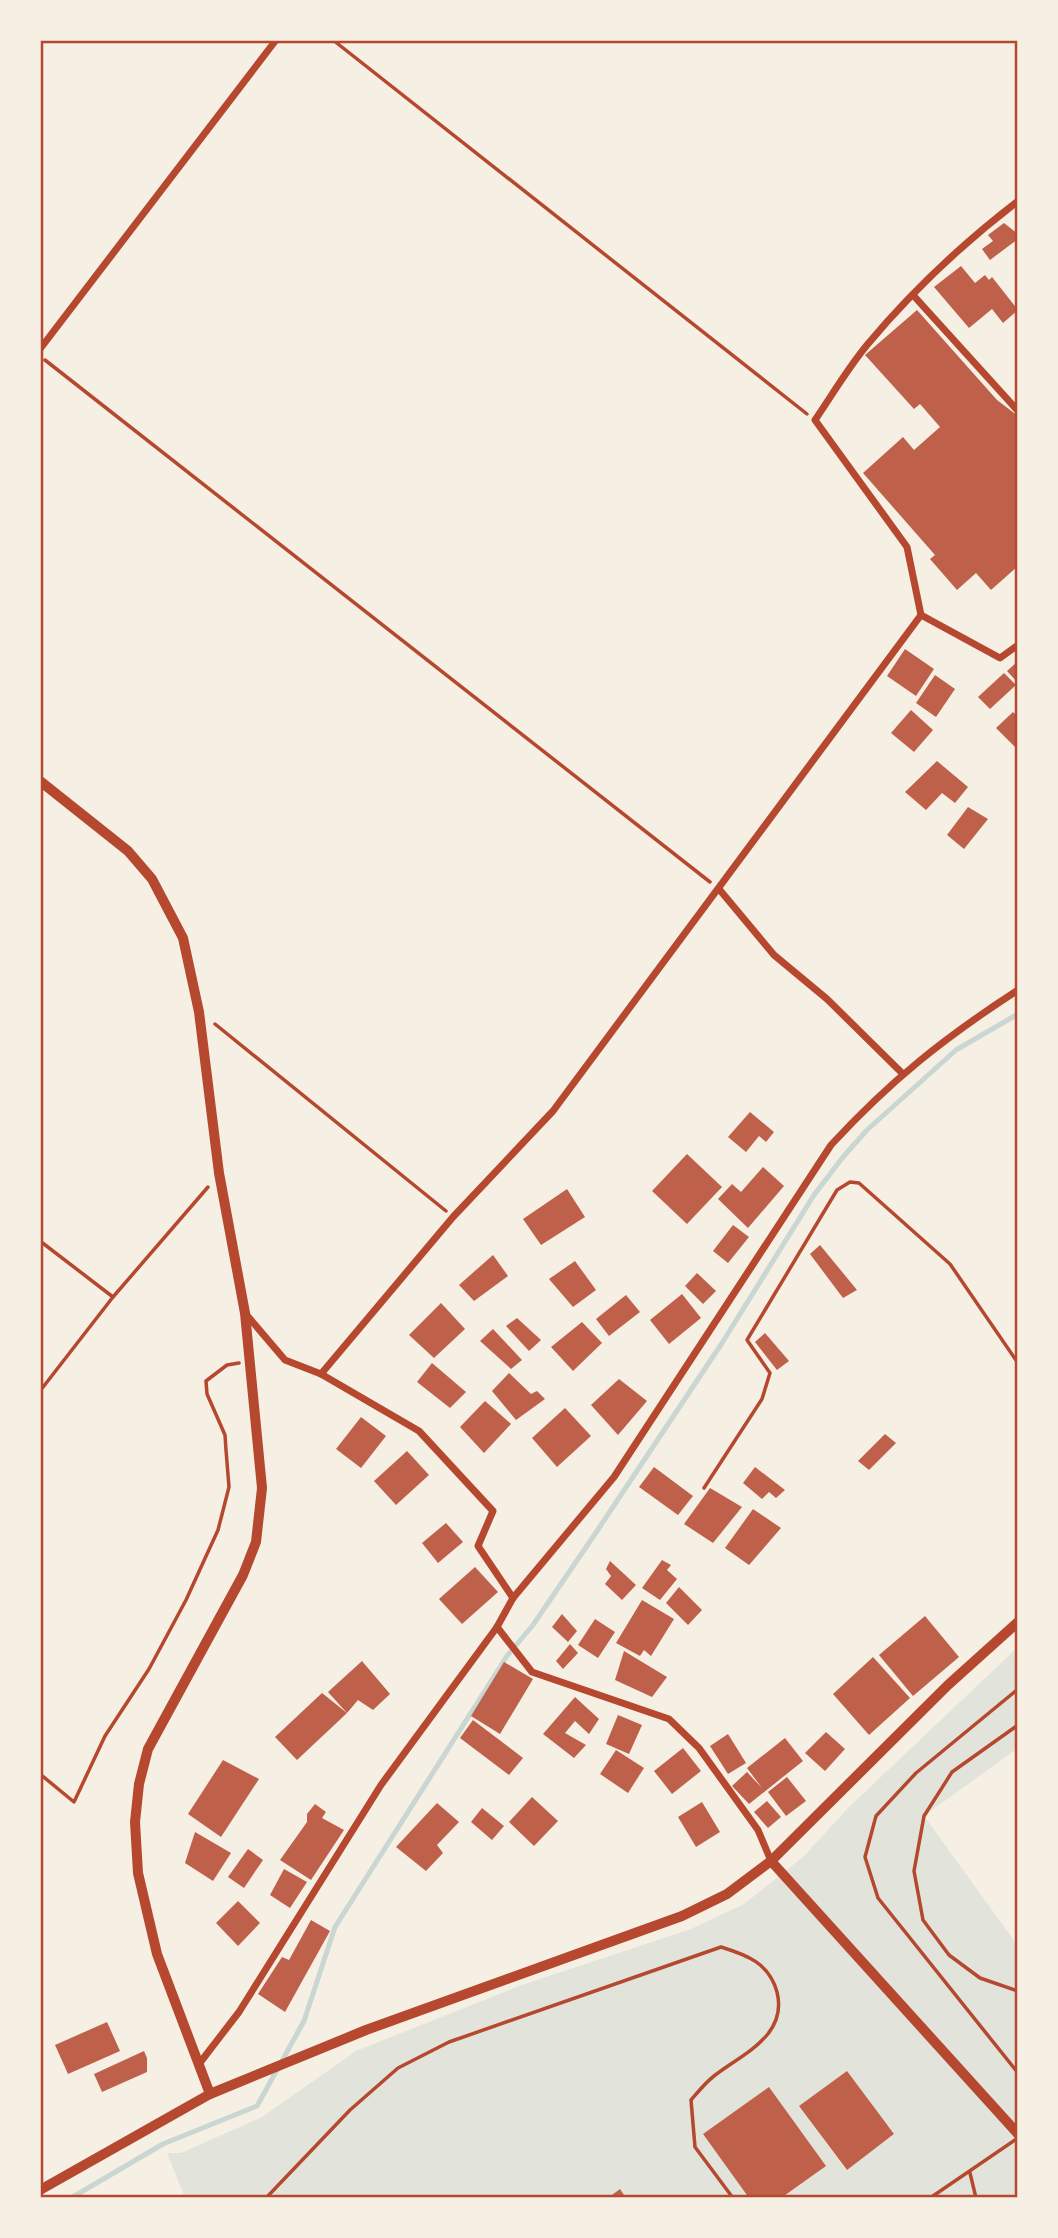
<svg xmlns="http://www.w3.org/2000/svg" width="1058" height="2238" font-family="'Titillium Web',sans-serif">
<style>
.green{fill:#e2e4dc;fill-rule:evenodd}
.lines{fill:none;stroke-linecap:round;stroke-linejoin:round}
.stream{stroke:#c9d6d2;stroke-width:5}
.building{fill:#bf614a}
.path{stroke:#b5482f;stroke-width:3.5}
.service{stroke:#b5482f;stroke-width:3.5}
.minor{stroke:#b5482f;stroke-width:7}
.secondary{stroke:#b5482f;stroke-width:10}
.neatline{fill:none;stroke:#b5482f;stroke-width:2.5}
</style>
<rect width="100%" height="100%" fill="#f6efe4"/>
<!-- green -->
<path class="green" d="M1018,1647v101l-94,68 94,130v252h-237l45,-32 -57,-79 -66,47 46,64h-123l-7,-8 -11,8h-423l-18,-45h14l81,-36 94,-66 166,-66 169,-56 53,-25 59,-47 46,-50zM799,2106l95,28v1l-48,35z"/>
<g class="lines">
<!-- stream -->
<polyline class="stream" points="71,2198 163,2144 257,2106 304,2021 335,1927 507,1656 533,1625 595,1534 722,1343 814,1195 843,1157 867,1130 956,1050 1018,1014"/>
</g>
<!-- building -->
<g class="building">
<polygon points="1004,223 1018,234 1018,239 990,260 982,249 993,241 988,235"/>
<polygon points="961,266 975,283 985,275 989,280 992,277 1018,310 1003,323 992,309 969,328 934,287"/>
<polygon points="917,310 997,400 1018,416 1018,566 991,590 976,573 957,590 930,559 935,555 863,473 903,437 914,450 940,427 920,404 914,409 865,355"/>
<polygon points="905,649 934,669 916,696 887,676"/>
<polygon points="1018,661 1018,683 1007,671"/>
<polygon points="1004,673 1016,685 990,709 978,697"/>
<polygon points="935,675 955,689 936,717 916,703"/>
<polygon points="911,710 933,730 914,752 891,733"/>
<polygon points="1013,712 1018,717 1018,750 996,728"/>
<polygon points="937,761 968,787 955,803 942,793 926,810 905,792"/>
<polygon points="968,807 988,819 964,849 947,835"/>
<polygon points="750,1112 774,1132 766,1142 759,1136 746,1152 728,1137"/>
<polygon points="687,1154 722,1187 687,1224 652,1191"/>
<polygon points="763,1167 784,1186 748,1228 718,1199 732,1184 741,1192"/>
<polygon points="567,1189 585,1217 541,1245 523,1219"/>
<polygon points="733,1225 749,1237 728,1263 713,1251"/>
<polygon points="820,1245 857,1290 843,1298 810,1254"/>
<polygon points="493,1255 508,1276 474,1301 459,1285"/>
<polygon points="575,1261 596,1290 573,1307 549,1279"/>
<polygon points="697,1273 716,1291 703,1304 685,1286"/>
<polygon points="682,1294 701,1318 669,1344 650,1320"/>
<polygon points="626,1295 640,1312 609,1336 596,1319"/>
<polygon points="441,1303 465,1329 434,1358 409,1335"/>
<polygon points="517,1318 541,1340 529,1351 506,1326"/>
<polygon points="582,1322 602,1343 573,1371 551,1347"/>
<polygon points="493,1329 522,1360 511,1369 480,1341"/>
<polygon points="765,1333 789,1361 777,1370 755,1342"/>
<polygon points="432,1363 466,1392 450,1408 417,1382"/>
<polygon points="509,1373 531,1394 537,1391 545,1399 516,1420 492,1391"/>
<polygon points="619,1379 647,1401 618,1435 591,1405"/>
<polygon points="485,1401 511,1424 484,1453 460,1427"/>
<polygon points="565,1408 591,1436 557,1467 532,1438"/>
<polygon points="361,1417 386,1436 361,1468 336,1449"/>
<polygon points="885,1434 896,1443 869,1470 858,1461"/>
<polygon points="407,1451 429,1475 396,1505 374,1481"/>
<polygon points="654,1467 693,1496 678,1515 639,1487"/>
<polygon points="755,1467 785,1490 776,1498 769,1492 762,1499 743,1483"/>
<polygon points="710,1488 742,1507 713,1543 684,1524"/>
<polygon points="753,1509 781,1528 749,1565 725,1548"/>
<polygon points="446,1523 463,1542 438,1563 422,1543"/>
<polygon points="662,1560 671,1565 667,1570 677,1579 660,1600 642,1588"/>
<polygon points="610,1561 636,1585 622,1600 605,1584 611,1576 606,1569"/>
<polygon points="475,1567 498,1592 462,1624 439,1599"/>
<polygon points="679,1587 702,1610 688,1625 666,1603"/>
<polygon points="642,1600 674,1619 651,1656 644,1650 640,1656 616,1643"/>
<polygon points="562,1614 577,1631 568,1642 552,1627"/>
<polygon points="925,1616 959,1657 913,1696 879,1655"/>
<polygon points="595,1619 615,1632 598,1658 578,1645"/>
<polygon points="570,1644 578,1653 563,1669 556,1661"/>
<polygon points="624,1651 667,1677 652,1697 615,1680"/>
<polygon points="873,1657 910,1698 869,1735 833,1694"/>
<polygon points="362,1661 390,1694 373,1710 358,1700 347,1713 328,1692"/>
<polygon points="504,1662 533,1679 500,1734 471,1716"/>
<polygon points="322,1693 347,1713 297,1760 275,1737"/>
<polygon points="575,1697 599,1719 589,1734 575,1721 565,1733 586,1745 574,1758 543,1734"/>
<polygon points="618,1715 642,1725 629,1754 606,1744"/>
<polygon points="473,1720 523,1758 509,1775 460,1738"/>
<polygon points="826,1732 845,1749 825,1771 805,1753"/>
<polygon points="728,1734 746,1763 728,1774 710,1746"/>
<polygon points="785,1738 803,1761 749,1804 732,1786 747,1772 762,1788 747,1768"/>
<polygon points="683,1748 701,1771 672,1794 654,1771"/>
<polygon points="616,1750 644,1768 628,1793 600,1774"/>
<polygon points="223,1760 259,1779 221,1837 188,1814"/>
<polygon points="787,1777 806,1801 786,1816 768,1792"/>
<polygon points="532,1797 558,1821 534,1846 509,1822"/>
<polygon points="767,1801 781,1817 768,1828 754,1812"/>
<polygon points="702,1802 720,1832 696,1847 678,1817"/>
<polygon points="437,1803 459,1822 437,1845 443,1853 426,1871 396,1847"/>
<polygon points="315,1804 326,1812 322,1818 344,1830 311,1880 280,1860 307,1822 307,1814"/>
<polygon points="482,1808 504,1826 492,1840 471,1822"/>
<polygon points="195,1832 231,1853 213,1881 185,1863"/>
<polygon points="248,1849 263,1860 244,1888 228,1877"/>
<polygon points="284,1869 307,1882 290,1908 270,1895"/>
<polygon points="238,1901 260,1923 238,1946 216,1923"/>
<polygon points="311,1920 330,1931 285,2012 258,1994 282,1957 289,1960"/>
<polygon points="107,2022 120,2051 68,2074 55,2045"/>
<polygon points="144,2051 147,2058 147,2072 102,2092 94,2074"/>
<polygon points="847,2071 894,2134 847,2170 799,2106"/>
<polygon points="769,2087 826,2166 781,2198 749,2198 703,2134"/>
<polygon points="620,2189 626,2198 608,2198"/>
</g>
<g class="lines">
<!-- path -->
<g class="path">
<polyline points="333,40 807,414"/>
<polyline points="1014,40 1018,43"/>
<polyline points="45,360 710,882"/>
<polyline points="215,1024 446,1211"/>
<polyline points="40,1241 113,1297"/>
<polyline points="40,1391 113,1297 208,1187"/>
<polyline points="704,1488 762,1399 770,1373 747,1340 837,1190 850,1182 859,1183 950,1264 1018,1363"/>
<polyline points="1018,1725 952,1772 924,1816 914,1871 923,1920 949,1955 980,1978 1018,1991"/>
<polyline points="40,1774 74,1802 105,1736 149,1669 186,1600 218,1530 229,1487 226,1450 225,1435 207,1394 206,1381 227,1365 239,1363"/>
</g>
<!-- service -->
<g class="service">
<polyline points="1018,1689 916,1773 876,1816 865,1857 878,1898 1018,2073"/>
<polyline points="970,2173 976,2198"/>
<path d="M266,2198l84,-88 48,-42 51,-26 272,-95c26,8 48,16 56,45 11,44 -35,62 -63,84 -9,7 -16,16 -23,24l4,47 38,51"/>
<polyline points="930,2198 1018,2138"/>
</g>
<!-- minor -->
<g class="minor">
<polyline points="913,295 1018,411"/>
<polyline points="40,349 276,40"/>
<polyline points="921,615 1000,658 1018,645"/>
<polyline points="719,889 774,955 827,999 903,1074"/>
<polyline points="245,1313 285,1360 321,1374 419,1431 493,1511 478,1546 513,1598"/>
<path d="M321,1374l132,-157 100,-106 368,-496 -14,-68 -92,-127c17,-25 33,-52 52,-75 45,-54 95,-101 151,-144"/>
<polyline points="497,1627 532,1672 669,1719 699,1748 758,1830 771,1861"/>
<path d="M199,2064l40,-52 142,-227 116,-158 16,-29 101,-121 217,-332c60,-65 113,-107 187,-155"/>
</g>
<!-- secondary -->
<g class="secondary">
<polyline points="40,781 128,851 152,879 183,938 199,1012 219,1173 245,1313 262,1488 256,1542 243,1575 148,1749 139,1784 135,1822 138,1873 157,1954 210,2094"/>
<polyline points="771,1861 1018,2134"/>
<polyline points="40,2190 210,2094 366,2030 682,1916 727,1894 771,1861 948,1685 1018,1622"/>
</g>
</g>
<!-- border -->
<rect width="1058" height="2238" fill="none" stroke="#f6efe4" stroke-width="84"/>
<rect x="42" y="42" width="974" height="2154" class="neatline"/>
</svg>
